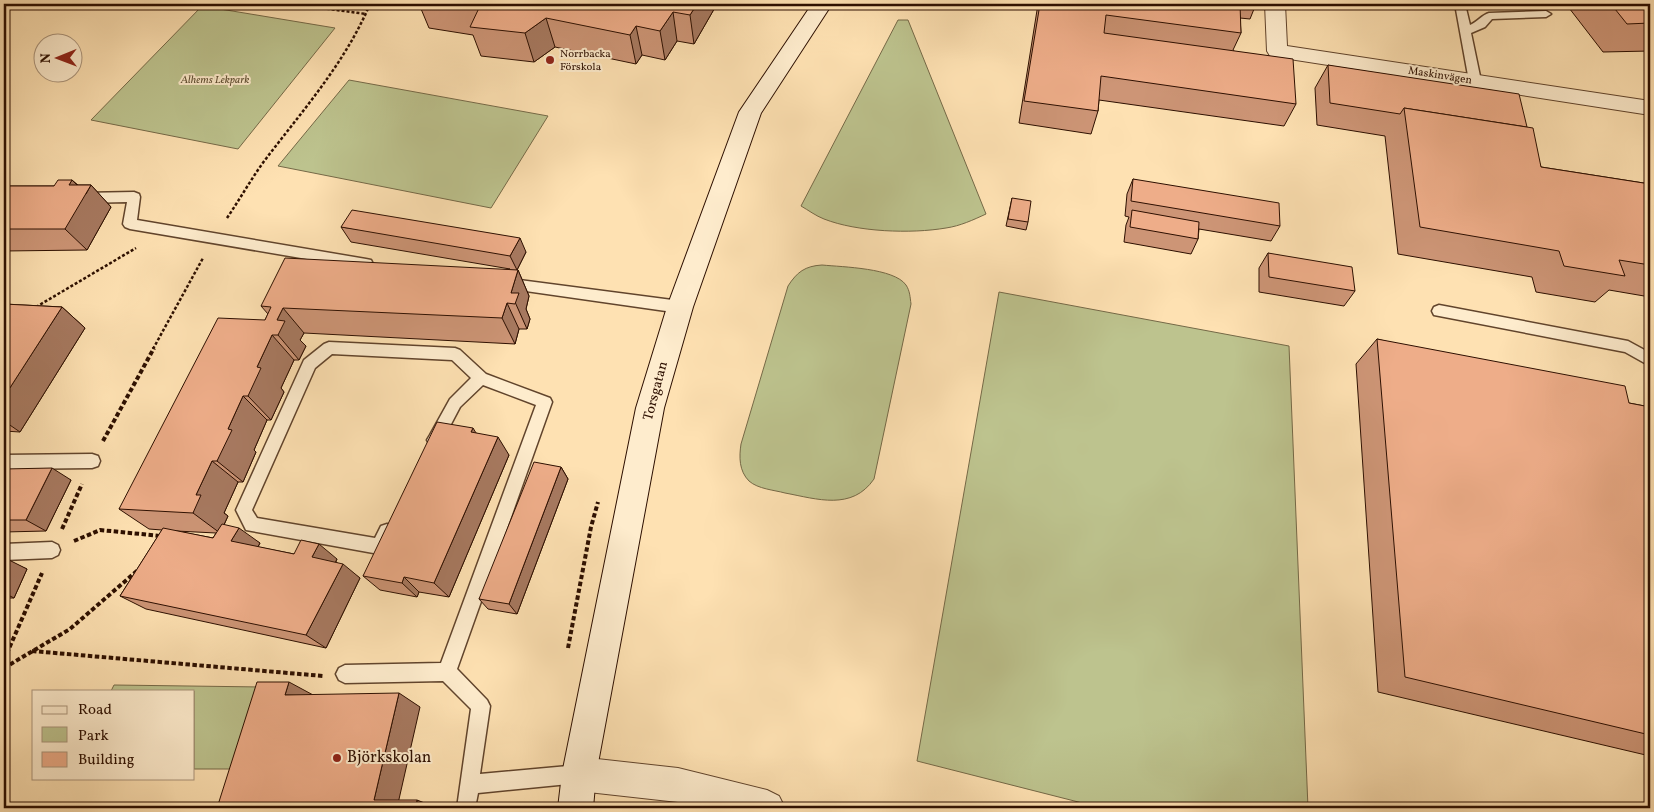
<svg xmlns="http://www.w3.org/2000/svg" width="1654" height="812" font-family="Vollkorn,serif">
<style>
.green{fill:#bdc38e;stroke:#756947}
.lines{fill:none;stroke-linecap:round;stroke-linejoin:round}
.lane-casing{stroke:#61442c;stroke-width:3}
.street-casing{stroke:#61442c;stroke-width:2}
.secondary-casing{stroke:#2d0f00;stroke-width:2}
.path-far1{stroke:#2d0f00;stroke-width:2.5;stroke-dasharray:3 2;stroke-linecap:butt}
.path{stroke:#2d0f00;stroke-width:4;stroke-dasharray:4.5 2.5;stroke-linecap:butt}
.lane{fill:#feeccd;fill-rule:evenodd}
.street{fill:#feeccd;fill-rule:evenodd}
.secondary{fill:#feeccd;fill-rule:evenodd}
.wall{fill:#cd9576;stroke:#2d0f00;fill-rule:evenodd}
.shaded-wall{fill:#a77960;stroke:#2d0f00}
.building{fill:#eead89;stroke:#2d0f00}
.poi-dot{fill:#8f2418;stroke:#feeccd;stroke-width:2}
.labels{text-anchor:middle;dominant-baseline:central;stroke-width:4;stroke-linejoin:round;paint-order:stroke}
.far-poi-label{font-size:11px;fill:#2d0f00;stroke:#feeccd;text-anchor:start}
.far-street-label{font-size:11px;fill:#2d0f00;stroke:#feeccd}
.far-park-label{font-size:11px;font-style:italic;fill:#5f4e32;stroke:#feeccd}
.street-label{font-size:14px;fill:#2d0f00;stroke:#feeccd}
.near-poi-label{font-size:16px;fill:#2d0f00;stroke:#feeccd;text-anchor:start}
</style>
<rect width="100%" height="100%" fill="#fee1b2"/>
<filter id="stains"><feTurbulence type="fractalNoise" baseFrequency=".004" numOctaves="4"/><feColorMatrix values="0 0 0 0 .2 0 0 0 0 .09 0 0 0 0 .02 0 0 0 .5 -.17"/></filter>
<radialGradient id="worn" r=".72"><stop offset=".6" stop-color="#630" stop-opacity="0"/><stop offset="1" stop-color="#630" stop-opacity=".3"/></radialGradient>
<!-- green -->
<g class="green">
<polygon points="202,6 335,28 238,149 91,120"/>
<path d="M898,20h10l78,194c-13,6 -26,12 -40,14 -35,6 -89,4 -122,-9 -8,-3 -16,-9 -23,-13z"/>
<polygon points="349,80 548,116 491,208 278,166"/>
<path d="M822,265c21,2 72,3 84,20 4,6 4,12 5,19l-37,175c-22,32 -57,20 -89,14 -11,-3 -27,-4 -36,-12 -10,-10 -10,-24 -8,-37l47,-158c9,-14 17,-20 34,-21z"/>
<polygon points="999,292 1289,346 1308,808 1102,808 917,761"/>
<polygon points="114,685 262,687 234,769 194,769 194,691 111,691"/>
</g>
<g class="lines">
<!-- lane casing -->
<g class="lane-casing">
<g id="lane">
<path d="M1455,4h10l5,21c7,-3 12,-10 19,-12l57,-2 5,3 -5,3 -54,2 -7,8 -14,6 10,48 -6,4 -6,-4z"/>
<polygon points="134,192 139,194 140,197 137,220 366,259 371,260 373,264 371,268 366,269 130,229 125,227 123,224 127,202 82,203 77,201 76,198 77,195 82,193"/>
<polygon points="505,278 680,301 685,303 687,307 685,311 680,313 505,288 500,287 498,283 500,279"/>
<polygon points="1439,305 1628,341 1650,353 1650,366 1625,352 1434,315 1432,311 1434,307"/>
<polygon points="329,342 455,348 460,350 486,374 550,398 552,402 457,669 487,700 490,706 480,774 579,765 586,767 588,774 586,781 579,783 478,793 475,808 457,808 471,709 443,681 345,683 339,680 336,674 339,668 345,665 441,663 536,405 483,385 460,407 440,445 435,447 430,445 427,440 430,435 450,399 471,378 452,360 332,354 315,368 252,510 257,518 375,538 381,526 387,524 393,526 395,531 385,551 379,554 246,530 236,510 304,360 324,344"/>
<polygon points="92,454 98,456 100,461 98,466 92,468 4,469 4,455"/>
<polygon points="52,542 58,545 60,550 58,555 52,558 4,560 4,544"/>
</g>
</g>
<!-- street casing -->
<g class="street-casing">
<g id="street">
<polygon points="1265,4 1285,4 1287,46 1650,101 1650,115 1270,56 1267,51"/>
<polygon points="579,757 678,768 767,790 779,796 785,808 701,808 678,802 579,791 567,786 562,774 567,762"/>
</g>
</g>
<!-- secondary casing -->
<g class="secondary-casing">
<polygon id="secondary" points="812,4 832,4 761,113 693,307 664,408 596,774 593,808 558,808 562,774 636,408 667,307 739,112"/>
</g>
<!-- path-far1 -->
<g class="path-far1">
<polyline points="292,4 366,14"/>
<path d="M227,218c13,-19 24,-39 38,-58 38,-50 80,-97 105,-156"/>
<polyline points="36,307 136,248"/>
<polyline points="153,349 203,258"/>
</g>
<!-- path -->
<g class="path">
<polyline points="103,441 154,348"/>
<polyline points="62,529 82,484"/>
<polyline points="74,541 100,530 161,536"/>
<polyline points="568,648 591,527 598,502"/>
<polyline points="32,651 323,676"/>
<polyline points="4,660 42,573"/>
<polyline points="4,668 70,629 138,570"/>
</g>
<!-- lane -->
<use href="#lane" class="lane"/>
<!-- street -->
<use href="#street" class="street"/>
<!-- secondary -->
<use href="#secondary" class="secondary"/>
</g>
<!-- wall -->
<g class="wall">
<polygon points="419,4 717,4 694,44 677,41 665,60 642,55 636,64 555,47 534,62 481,56 473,35 429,28"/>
<polygon points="1038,4 1256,4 1250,19 1240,18 1241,33 1233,50 1296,104 1284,126 1099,100 1098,111 1091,134 1019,123"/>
<polygon points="1566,4 1650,4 1650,51 1603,52"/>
<polygon points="1328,65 1527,127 1541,167 1650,184 1650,297 1609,290 1595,302 1536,292 1532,277 1398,254 1385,136 1317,125 1315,88"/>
<polygon points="1133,179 1280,226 1271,241 1199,229 1198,239 1191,254 1124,242 1126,225 1129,217 1125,216 1127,194"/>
<polygon points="72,180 78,185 91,185 111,207 87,250 4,251 4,182 7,186 54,186"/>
<polygon points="1012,198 1028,222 1026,230 1006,226"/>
<path d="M341,227l185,25 -9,18h1l11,26 -3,13 4,10 -3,10h-8l-4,15 -211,-11 -4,7 6,6 -7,14h-5l-13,28 3,4 -13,28h-4l-13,30 2,2 -13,30h-5l-14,31 4,3 -4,9 36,18 -2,4 36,7 43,5 -1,3 24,16 -34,70 -180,-39 -26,-13 42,-66 -13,-1 -30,-20 146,-189 3,-6 -7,-8 249,-37 -159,-27zM176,531l40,2 -3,5z"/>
<polygon points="1268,253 1355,291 1344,306 1259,292 1259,268"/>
<polygon points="4,304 62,307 85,328 20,432 4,431"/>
<polygon points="1377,339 1629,403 1650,407 1650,756 1378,692 1356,364"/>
<polygon points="476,433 509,455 449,597 419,592 417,597 380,590 363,576"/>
<polygon points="561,467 568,479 517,614 488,609 479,599"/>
<polygon points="4,469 71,480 46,531 4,532"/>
<polygon points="4,559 27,569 14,598 4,598"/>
</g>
<!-- shaded-wall -->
<g class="shaded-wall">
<polygon points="697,4 717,4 694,44 690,15"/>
<polygon points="673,12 677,41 665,60 660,31"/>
<polygon points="546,18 555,47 534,62 525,33"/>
<polygon points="636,26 642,55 636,64 630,35"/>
<polygon points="72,180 86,194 91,185 111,207 87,250 65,229 69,185"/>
<polygon points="520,238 526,252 517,270 510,256"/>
<polygon points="518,270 529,296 526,309 530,319 527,329 511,293"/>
<polygon points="507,303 519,329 515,344 502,318"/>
<polygon points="62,307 85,328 20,432 4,421 4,397"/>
<polygon points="283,308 304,333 300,340 306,346 299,360 278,335 277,320"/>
<polygon points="272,335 294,360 281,388 284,392 271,420 248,396 257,367"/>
<polygon points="243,396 267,420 254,450 256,452 243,482 217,461 228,429"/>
<polygon points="473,428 484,446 471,432"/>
<polygon points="498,437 509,455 449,597 434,583"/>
<polygon points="212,461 238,482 224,513 228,516 220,533 193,513 196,495"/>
<polygon points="561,467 568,479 517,614 509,604"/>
<polygon points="52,468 71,480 46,531 26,520"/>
<polygon points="239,528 260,543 252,557 231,541"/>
<polygon points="319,544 337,559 330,572 312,557"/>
<polygon points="7,559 27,569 14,598 4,593 4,565"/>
<polygon points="343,564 360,578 326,648 306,635"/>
<polygon points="404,577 419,592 417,597 402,583"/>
<polygon points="289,682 315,696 285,695"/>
<polygon points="399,693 420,707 397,808 374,800"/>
<polygon points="417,800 437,808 416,808"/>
</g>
<!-- building -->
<g class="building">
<polygon points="449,4 697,4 690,15 673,12 660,31 636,26 630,35 546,18 525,33 470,27 479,8"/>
<polygon points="1040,4 1240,4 1241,33 1106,15 1104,33 1293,59 1296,104 1101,76 1098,111 1024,101"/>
<polygon points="1611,4 1650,4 1650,23 1627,24"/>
<polygon points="1328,65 1519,94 1527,127 1404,108 1400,114 1330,103"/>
<polygon points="1404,108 1533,128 1541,167 1650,184 1650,265 1619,260 1625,276 1564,266 1559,251 1420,227"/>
<polygon points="1133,179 1279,203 1280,226 1131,201"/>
<polygon points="58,180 72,180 69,185 91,185 65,229 4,229 4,186 54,186"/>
<polygon points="1012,198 1031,201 1028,222 1008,219"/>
<polygon points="352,210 520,238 510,256 341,227"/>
<polygon points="1132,210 1199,222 1198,239 1130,227"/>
<polygon points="1268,253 1352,267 1355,291 1269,277"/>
<polygon points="285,258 518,270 511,293 519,293 515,304 507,303 502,318 283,308 277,320 285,321 278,335 272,335 257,367 261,368 248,396 243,396 228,429 232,430 217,461 212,461 196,495 201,495 193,513 119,509 218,318 265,320 271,307 261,306"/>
<polygon points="4,304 62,307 4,397"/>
<polygon points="1377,339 1625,386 1629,403 1650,407 1650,735 1405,677"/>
<polygon points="437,422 473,428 471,432 498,437 434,583 404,577 402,583 363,576"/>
<polygon points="534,462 561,467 509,604 479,599"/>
<polygon points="52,468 26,520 4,520 4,469"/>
<polygon points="222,524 239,528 231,541 294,554 301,540 319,544 312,557 343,564 306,635 120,596 163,528 213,538"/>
<polygon points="4,559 7,559 4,565"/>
<polygon points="257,682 289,682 285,695 399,693 374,800 417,800 416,808 217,808"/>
</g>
<!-- markers -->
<g class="poi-dot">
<circle cx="550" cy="60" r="5"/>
<circle cx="337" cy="758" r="5"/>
</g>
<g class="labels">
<!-- far-poi labels -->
<g class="far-poi-label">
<text x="560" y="54">Norrbacka<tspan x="560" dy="13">Förskola</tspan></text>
</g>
<!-- far-street labels -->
<g class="far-street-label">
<text transform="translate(1440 76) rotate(9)">Maskinvägen</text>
</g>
<!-- far-park labels -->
<g class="far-park-label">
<text x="215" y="80">Alhems Lekpark</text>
</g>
<!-- street labels -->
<g class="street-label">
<text transform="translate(656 391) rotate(-75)">Torsgatan</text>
</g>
<!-- near-poi labels -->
<g class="near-poi-label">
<text x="347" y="758">Björkskolan</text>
</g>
</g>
<!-- margin -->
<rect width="1654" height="812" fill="none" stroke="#fee1b2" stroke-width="20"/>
<rect x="5" y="5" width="1644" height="802" fill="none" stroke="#2d0f00" stroke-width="2.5"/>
<rect x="10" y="10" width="1634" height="792" fill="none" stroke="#2d0f00"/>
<!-- legend -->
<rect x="32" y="690" width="162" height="90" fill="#feeccd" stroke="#aa947b"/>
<rect x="42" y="706" width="25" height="8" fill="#feeccd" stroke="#aa947b"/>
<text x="78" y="714" font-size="15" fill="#2d0f00">Road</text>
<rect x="42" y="727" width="25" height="15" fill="#bdc38e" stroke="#aa947b"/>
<text x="78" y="740" font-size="15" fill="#2d0f00">Park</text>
<rect x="42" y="752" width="25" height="15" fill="#eead89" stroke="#aa947b"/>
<text x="78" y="764" font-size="15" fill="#2d0f00">Building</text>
<!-- north arrow -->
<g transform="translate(58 58) rotate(269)"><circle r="24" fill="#feeccd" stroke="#aa947b"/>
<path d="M0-4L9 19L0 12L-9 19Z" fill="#8f2418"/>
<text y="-8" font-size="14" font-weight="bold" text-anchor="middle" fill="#2d0f00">N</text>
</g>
<rect width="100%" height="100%" filter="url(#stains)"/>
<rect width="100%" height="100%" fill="url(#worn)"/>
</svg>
